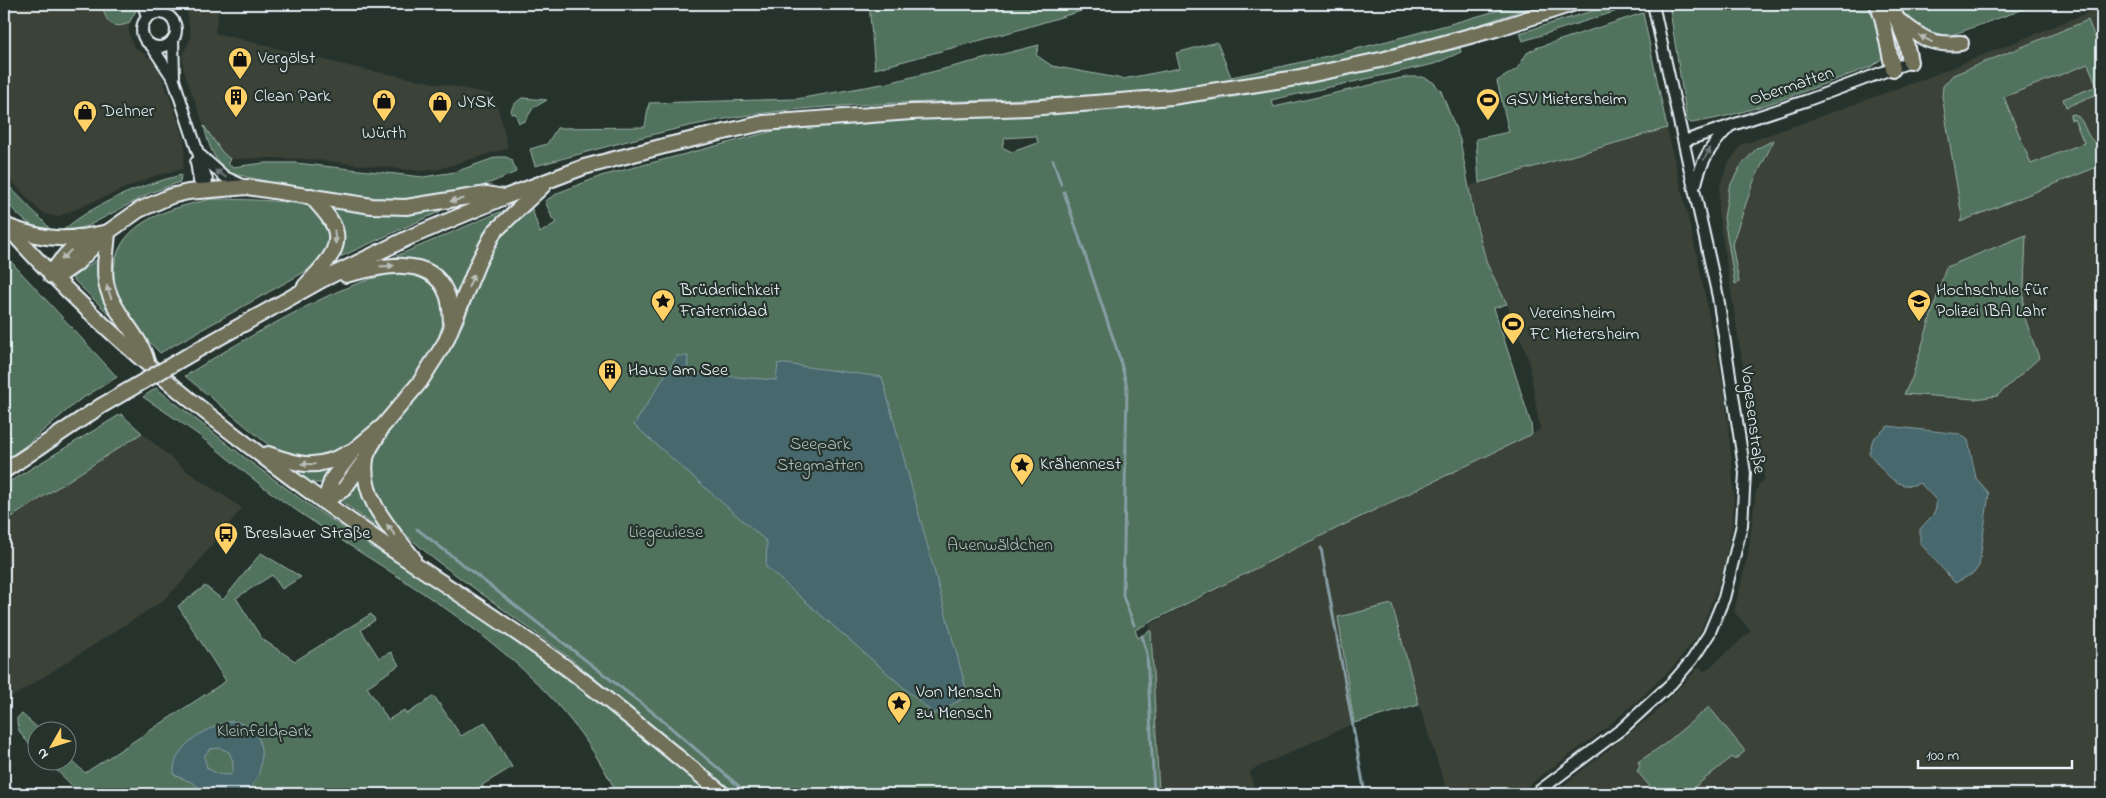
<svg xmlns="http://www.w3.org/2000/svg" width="2106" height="798" font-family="'Indie Flower',sans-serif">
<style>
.built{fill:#3a4238}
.green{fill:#51725c;stroke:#9cb2aa;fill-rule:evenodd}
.water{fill:#46676d;stroke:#879ea5;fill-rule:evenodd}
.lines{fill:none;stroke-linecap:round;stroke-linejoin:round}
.stream{stroke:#879ea5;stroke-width:3}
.minor-casing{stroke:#e8f1f8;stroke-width:14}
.major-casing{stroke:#e8f1f8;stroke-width:18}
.minor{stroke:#26332d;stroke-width:10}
.major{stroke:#706f59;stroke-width:14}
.major-bridge-casing{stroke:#e8f1f8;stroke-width:18;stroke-linecap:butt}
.major-bridge{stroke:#706f59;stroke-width:14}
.oneway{fill:#b8bdb8}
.oneway2{fill:#6a7674}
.labels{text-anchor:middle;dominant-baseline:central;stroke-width:4.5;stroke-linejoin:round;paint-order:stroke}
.poi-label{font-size:18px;fill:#e8f1f8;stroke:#26332d;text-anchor:start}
.street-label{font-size:18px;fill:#e8f1f8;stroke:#26332d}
.park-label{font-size:18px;fill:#acbeba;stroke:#26332d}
</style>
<rect width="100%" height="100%" fill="#26332d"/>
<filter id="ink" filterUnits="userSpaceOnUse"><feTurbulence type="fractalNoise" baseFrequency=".02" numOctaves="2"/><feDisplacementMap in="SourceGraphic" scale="10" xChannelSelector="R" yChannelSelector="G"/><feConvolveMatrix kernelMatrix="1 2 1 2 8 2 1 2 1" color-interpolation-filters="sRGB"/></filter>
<g filter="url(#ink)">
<!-- built -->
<g class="built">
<polygon points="4,4 137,4 138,7 129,23 129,35 134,47 150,58 160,71 182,131 185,147 183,169 154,176 57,217 45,214 37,208 4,173"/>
<polygon points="177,4 220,4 215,33 357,68 492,94 498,108 508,148 439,169 421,171 306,159 274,158 230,159 222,152 204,126 184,71 182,55 191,38 187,11"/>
<polygon points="2102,7 2102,794 1552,794 1654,714 1700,666 1704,672 1751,631 1734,612 1748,554 1756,491 1759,484 1764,480 1763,462 1754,453 1749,403 1718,211 1720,186 1724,174 1728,164 1741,145 1924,79"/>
<polygon points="1667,128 1697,256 1725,394 1732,464 1734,496 1732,528 1726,557 1719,584 1699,635 1674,666 1644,695 1605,729 1517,794 1448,794 1419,705 1392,605 1338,617 1354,723 1250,771 1255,794 1159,794 1151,631 1149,625 1290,551 1540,430 1529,361 1512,316 1487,264 1469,186"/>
<polygon points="142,433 188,472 242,508 182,582 161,602 4,702 4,522"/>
</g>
<!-- green -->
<g class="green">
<path d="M108,4h29l1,3 -9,16c-15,7 -23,0 -26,-15z"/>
<polygon points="869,4 1104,4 1018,30 875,69"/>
<path d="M1520,4h20c-47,16 -94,33 -142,44 -90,23 -182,37 -274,45 -119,11 -240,5 -359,20 -77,9 -154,33 -230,53l-5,-17 17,-5 10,-16 88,-1 4,-24 148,-4 91,-16 151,-38 -3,10 16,11 71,13 57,-11 -4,-15 41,-11 14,35c98,-19 193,-45 289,-73z"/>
<polygon points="1615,4 1639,4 1523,41 1520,33"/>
<path d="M1669,4h202l10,21 3,32 -13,10c-58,20 -118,47 -180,56l-4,-3z"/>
<path d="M1897,4h141l-100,36c-17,-8 -33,-17 -41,-36z"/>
<polygon points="1643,13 1667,128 1479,183 1476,139 1509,132 1497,81 1517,69 1527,53 1536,48"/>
<path d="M2088,20l14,35v37l-36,15 -3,-8 34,-13 -9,-22 -84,33 27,67 53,-21 -10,-24 -3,1 -1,-5 5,-1c13,9 8,25 27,32v19l-142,57 2,-5 -20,-121 1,-10 10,-11z"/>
<path d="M1460,48l1,4 -27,12 -163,36 3,7 132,-30h17l10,5 8,9 19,49 14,75 13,49 20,40 -13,4 25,78 12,38 1,10 -242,117 -155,79 3,8 13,-8 8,164h-425l-164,-136 -136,-99 -33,-29 -12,-13 -15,-35 -2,-21 4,-12 70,-94 17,-31 21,-57 12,-24 15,-20 21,-14 8,24 17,-11 -4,-2 -8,-19 15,-9 41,-16 180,-47 90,-7 278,-15 74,-8 80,-15zM1036,136l2,7 -26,9 -10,-5 3,-9z"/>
<path d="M522,98l25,2 -14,8 -8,13 -6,2 -4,-10 -4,1c0,-8 4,-11 11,-16z"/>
<path d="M204,126l18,26 8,7 -2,5 4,3 33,-4h31l127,14 32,-5 42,-15h9l6,3 4,12c-23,10 -47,20 -71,25 -64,13 -151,-9 -214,-24 -18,-12 -22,-27 -27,-47z"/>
<polygon points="1774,140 1753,183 1732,244 1739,282 1735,284 1724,218 1729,188 1740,167 1756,149"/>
<path d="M181,175l-1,7 -30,11 -62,33 -27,6c33,-29 78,-46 120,-57z"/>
<path d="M4,181l41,42 6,8c-22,-2 -34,-17 -47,-32z"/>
<path d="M211,199c17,0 91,1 102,9 6,5 10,13 13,19 8,15 1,27 -9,38l-157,88c-15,-16 -32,-31 -41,-51 -5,-11 -6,-23 -5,-34 5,-48 58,-60 97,-69z"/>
<polygon points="327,204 439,209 441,211 338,258 341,248"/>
<polygon points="502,211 504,215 456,305 410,261 387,260"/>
<polygon points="2026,235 2023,313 2039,358 1997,396 1975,399 1904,394 1912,378 1946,267"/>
<polygon points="4,254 117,377 78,401 24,447 4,461"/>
<polygon points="103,255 117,322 72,278"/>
<path d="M400,272c9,0 21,1 29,6 6,5 10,12 12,20 2,7 3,14 2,22 -5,43 -85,133 -128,138 -15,2 -31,-4 -44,-11l-86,-71c34,-22 69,-42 105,-61 36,-19 70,-36 110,-43z"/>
<path d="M156,388l93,73 53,39 71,48 52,32 76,50 173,130 39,34h-96c-68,-143 -214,-208 -337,-295 -23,-16 -44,-34 -66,-52 -22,-18 -47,-34 -71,-50z"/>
<polygon points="121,414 142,433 4,522 4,485"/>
<polygon points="332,467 333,469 323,483 310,483 299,473 300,470 307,471"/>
<polygon points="361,477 390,537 341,501"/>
<polygon points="261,553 301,577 282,589 272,575 236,598 262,639 295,661 371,614 375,620 361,630 379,658 391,652 399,665 367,687 388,720 404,710 407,714 434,696 461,736 485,722 512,767 482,785 487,794 81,794 47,761 68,760 68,757 85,773 226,681 178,606 205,586 223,600"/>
<polygon points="1392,604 1419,705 1354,723 1338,617"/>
<polygon points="1709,707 1745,751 1735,760 1732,757 1686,794 1656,794 1637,771 1640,766 1638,762 1666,743"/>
<path d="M22,714l18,16h-2l-1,21c-10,-10 -21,-17 -20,-33z"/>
</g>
<!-- water -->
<g class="water">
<polygon points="677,356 688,356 687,373 776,380 778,363 882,377 968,696 934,714 766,567 767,542 634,425"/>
<path d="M1888,426l72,8 8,6 8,38 13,15 -10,73 -5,7 -19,10 -35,-40v-14l12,-13 4,-8v-8l-16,-17c-23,10 -37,-13 -51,-30l4,-14z"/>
<path d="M232,721c8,2 15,3 21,9 10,9 10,34 5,45 -3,7 -8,13 -13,19h-36l-18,-12 -17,-7c-3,-30 35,-49 58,-54zM220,748l9,4 4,10v10l-3,3 -12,-1 -11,-6 -3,-12 6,-7z"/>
</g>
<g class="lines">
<!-- stream -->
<g class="stream">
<polyline points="1053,160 1061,184"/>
<polyline points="1064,192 1120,359 1127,387 1123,596 1134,625"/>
<polyline points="417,529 655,714 748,794"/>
<polyline points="1321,548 1365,794"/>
<polyline points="1142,636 1147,654 1154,794"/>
</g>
<!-- minor casing -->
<g class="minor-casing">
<g id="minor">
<polyline points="143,4 147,17"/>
<circle cx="159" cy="30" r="17"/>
<polyline points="173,39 174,76"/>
<polyline points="151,45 174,80 207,180 204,189"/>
<polyline points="1684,141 1808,100 1910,62"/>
<polyline points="200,155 225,177 247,187"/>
<polyline points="196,162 199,181 204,189"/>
<path d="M1696,184c6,-26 15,-38 33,-57"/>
<polyline points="1535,794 1623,728 1672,683 1692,660 1709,634 1724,598 1742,525 1745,473 1718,297 1653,4"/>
</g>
</g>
<!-- major casing -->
<g class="major-casing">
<g id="major">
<polyline points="1877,4 1882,17 1893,69"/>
<polyline points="1891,4 1906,42 1910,62"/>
<path d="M1897,19c24,18 32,27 64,24"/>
<path d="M4,223c93,107 206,196 320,279 81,59 167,110 248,170 51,39 101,81 151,122"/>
<path d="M9,227c38,14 59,14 99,5"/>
<path d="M108,232c-1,18 -6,40 0,58 8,27 32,44 39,72"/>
<path d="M346,275c31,-8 84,-22 100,17 5,10 4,20 5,31"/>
<polyline points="51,276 63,273 76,264 108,232 139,210 171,196 188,192 247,187 372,206 406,207 487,194 504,197"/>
<path d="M51,276c8,-17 20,-27 34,-38"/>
<path d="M305,286c16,-18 43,-39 26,-65 -5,-9 -13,-16 -20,-25"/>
<polyline points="206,345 322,280 410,237 505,197 584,167 668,145 763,123 911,112 1029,108 1172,97 1290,79 1385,59 1496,29 1572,4"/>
<path d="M380,431c-4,9 -13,19 -14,28 -6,40 25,70 47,99"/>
<path d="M268,454c33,12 49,16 82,-2"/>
<polyline points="4,471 101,406"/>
<polyline points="324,502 332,479 354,450 383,426 420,382 446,341 478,263 494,232 544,185"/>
<polyline points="324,502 344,489 366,458"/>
</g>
</g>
<!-- minor -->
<use href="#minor" class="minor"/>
<!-- major -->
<use href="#major" class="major"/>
<!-- major-bridge casing -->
<g class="major-bridge-casing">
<polyline id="major-bridge" points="101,406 206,345"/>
</g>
<!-- major-bridge -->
<use href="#major-bridge" class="major-bridge"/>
</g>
<!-- one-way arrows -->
<defs><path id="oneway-solid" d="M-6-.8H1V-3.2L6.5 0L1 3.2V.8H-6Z" transform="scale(1.25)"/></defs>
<g class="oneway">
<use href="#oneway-solid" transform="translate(1926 39) rotate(-153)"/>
<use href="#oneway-solid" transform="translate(457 200) rotate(169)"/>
<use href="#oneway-solid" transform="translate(335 237) rotate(85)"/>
<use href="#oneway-solid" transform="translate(66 255) rotate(135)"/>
<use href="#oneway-solid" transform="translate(387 266) rotate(-4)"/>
<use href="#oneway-solid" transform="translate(471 281) rotate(-67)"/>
<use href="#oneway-solid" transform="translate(109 292) rotate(-109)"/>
<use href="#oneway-solid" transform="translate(308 464) rotate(-178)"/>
<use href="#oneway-solid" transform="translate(391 530) rotate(-128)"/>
</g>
<g class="oneway2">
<use href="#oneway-solid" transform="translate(1707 154) rotate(-61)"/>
<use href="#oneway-solid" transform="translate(221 174) rotate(-147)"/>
</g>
</g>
<!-- icons -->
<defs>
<g id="shop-pin" transform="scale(1.25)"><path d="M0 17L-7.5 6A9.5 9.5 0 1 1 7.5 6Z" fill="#ffd166" stroke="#26332d"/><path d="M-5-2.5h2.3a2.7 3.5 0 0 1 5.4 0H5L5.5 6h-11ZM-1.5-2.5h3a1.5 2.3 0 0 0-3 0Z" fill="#111"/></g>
<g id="building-pin" transform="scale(1.25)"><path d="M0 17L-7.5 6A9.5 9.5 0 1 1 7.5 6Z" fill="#ffd166" stroke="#26332d"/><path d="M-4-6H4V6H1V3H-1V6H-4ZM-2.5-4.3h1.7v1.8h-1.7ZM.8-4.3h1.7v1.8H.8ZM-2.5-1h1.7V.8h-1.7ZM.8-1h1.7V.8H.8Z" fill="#111"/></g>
<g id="stadium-pin" transform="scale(1.25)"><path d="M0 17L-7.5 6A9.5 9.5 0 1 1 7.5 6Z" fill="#ffd166" stroke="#26332d"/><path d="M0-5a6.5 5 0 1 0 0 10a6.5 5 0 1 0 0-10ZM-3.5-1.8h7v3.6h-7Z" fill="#111"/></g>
<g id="sight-pin" transform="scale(1.25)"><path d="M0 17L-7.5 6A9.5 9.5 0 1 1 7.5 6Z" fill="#ffd166" stroke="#26332d"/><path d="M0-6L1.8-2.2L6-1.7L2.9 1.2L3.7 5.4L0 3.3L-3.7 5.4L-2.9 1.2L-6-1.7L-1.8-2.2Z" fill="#111"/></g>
<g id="university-pin" transform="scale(1.25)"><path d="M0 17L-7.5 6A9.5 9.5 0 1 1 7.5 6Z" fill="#ffd166" stroke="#26332d"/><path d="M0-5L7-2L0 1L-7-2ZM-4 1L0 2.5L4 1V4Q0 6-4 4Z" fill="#111"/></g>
<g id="bus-pin" transform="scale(1.25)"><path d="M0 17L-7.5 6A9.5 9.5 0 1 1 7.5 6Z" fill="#ffd166" stroke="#26332d"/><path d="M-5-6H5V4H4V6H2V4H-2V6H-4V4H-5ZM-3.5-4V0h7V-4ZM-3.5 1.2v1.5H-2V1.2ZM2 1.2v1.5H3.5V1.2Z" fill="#111"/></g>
</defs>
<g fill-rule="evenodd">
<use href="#shop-pin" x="240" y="59"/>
<use href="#building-pin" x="236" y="97"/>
<use href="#stadium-pin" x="1488" y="100"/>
<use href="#shop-pin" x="384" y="101"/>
<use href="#shop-pin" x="440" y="103"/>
<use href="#shop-pin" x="85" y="112"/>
<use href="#sight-pin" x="663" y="301"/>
<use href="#university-pin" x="1919" y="301"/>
<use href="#stadium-pin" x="1513" y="324"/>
<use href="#building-pin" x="610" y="371"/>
<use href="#sight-pin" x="1022" y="465"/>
<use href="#bus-pin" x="226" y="534"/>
<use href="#sight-pin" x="899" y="703"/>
</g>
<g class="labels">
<!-- poi labels -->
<g class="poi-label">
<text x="258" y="59">Vergölst</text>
<text x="254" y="97">Clean Park</text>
<text x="1506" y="100">GSV Mietersheim</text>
<text x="458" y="103">JYSK</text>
<text x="102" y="112">Dehner</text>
<text x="384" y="134" text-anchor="middle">Würth</text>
<text x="680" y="291">Brüderlichkeit<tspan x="680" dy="21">Fraternidad</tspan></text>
<text x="1936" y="291">Hochschule für<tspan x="1936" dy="21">Polizei IBA Lahr</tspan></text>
<text x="1530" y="314">Vereinsheim<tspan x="1530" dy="21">FC Mietersheim</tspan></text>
<text x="628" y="371">Haus am See</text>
<text x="1040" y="465">Krähennest</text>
<text x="244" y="534">Breslauer Straße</text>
<text x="916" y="693">Von Mensch<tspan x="916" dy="21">zu Mensch</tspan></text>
</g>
<!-- street labels -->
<g class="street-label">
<text transform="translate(1792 87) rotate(-19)">Obermatten</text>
<text transform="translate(1752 420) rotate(83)">Vogesenstraße</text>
</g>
<!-- park labels -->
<g class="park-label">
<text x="820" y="445">Seepark<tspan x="820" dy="21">Stegmatten</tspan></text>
<text x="666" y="533">Liegewiese</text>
<text x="1000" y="546">Auenwäldchen</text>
<text x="264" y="732">Kleinfeldpark</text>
</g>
</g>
<!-- margin -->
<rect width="2106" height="798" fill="none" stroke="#26332d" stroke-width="20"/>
<rect x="10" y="10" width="2086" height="778" fill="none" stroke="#e8f1f8" stroke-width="2" filter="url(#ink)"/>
<!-- north arrow -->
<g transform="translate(52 746) rotate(231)"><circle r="24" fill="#26332d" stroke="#747f7e"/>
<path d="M0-4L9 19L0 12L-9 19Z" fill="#ffd166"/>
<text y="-8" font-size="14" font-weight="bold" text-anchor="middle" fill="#e8f1f8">N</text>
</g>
<!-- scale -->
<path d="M1918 760v8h154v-8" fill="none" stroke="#e8f1f8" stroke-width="2.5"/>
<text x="1926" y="760" font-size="15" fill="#e8f1f8" stroke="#26332d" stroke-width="4" paint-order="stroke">100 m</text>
</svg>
